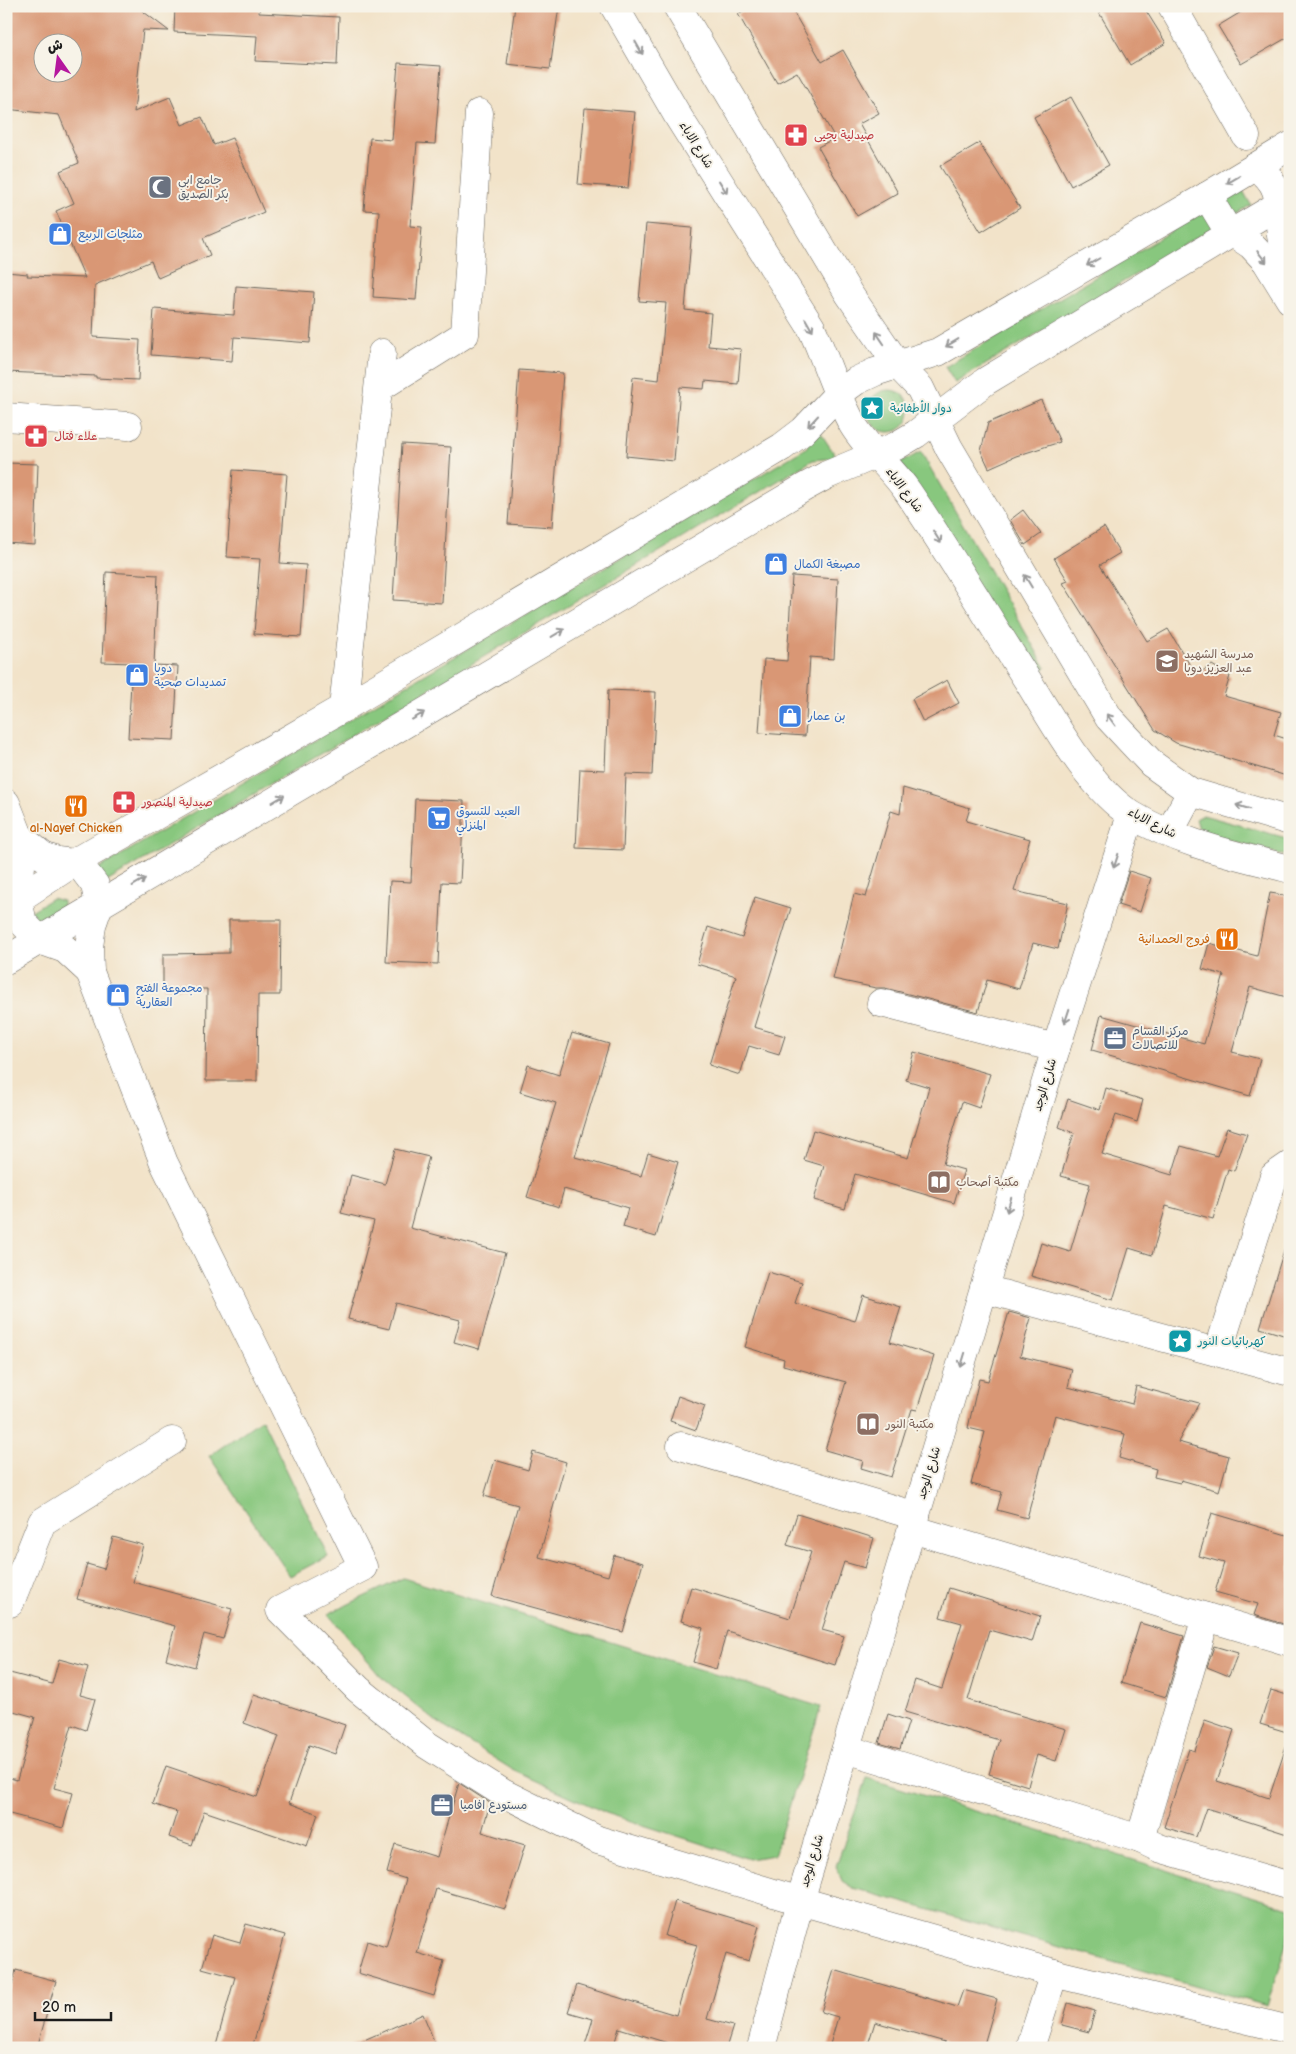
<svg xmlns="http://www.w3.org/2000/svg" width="1296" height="2054" font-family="'Balsamiq Sans','Playpen Sans Arabic',sans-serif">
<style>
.green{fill:#88c77e;stroke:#52724d}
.building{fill:#d99775;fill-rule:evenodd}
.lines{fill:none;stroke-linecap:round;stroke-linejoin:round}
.minor-casing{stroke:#676259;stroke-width:29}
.secondary-casing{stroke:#676259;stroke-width:29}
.minor{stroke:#fff;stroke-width:28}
.secondary{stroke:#fff;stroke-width:28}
.oneway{stroke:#999}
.labels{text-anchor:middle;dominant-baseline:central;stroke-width:4;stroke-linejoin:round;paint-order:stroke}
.health-label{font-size:12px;fill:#be3a42;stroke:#f7f3e8;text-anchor:start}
.street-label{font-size:12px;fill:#1c1c1c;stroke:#f7f3e8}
.worship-label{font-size:12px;fill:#5b616d;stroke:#f7f3e8;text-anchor:start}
.shop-label{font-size:12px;fill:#366cbe;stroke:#f7f3e8;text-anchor:start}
.culture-label{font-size:12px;fill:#0d838f;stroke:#f7f3e8;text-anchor:start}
.education-label{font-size:12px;fill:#785e54;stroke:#f7f3e8;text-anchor:start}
.food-label{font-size:12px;fill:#c56008;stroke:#f7f3e8}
.service-label{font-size:12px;fill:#4e5e75;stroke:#f7f3e8;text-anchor:start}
</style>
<rect width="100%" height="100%" fill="#f7f3e8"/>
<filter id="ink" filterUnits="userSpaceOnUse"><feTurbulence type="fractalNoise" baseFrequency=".02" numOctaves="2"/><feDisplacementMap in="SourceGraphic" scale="10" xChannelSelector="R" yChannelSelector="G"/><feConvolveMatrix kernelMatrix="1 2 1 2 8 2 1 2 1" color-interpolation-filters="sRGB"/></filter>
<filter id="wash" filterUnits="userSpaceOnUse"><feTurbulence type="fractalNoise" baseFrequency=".0096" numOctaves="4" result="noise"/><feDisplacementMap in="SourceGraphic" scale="20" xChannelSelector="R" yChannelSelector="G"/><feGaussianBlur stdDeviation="1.12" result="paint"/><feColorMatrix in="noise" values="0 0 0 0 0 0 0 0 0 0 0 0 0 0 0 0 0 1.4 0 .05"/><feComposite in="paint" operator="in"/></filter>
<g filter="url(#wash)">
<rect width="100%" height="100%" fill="#f2e3c9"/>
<!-- green -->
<g class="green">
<polygon points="1242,189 1251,205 955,383 945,367"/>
<circle cx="889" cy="411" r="21"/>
<polygon points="818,429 837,458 813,460 100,886 91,873 806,448"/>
<polygon points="921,452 1046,668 1032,676 900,463"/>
<polygon points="1203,815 1290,839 1290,857 1200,832 1196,819"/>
<polygon points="52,898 63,901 63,911 34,927 25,915"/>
<polygon points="262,1419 328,1556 290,1576 209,1456"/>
<polygon points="403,1578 821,1707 774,1855 749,1859 606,1813 513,1770 438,1723 380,1676 328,1614"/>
<polygon points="867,1778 1290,1908 1290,1931 1267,2006 853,1888 842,1881 836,1866"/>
</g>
<g id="blocks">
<!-- building -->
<g class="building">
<path d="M6,6h130l33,25 -26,-1 -9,82 36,-15 12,28 20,-8 12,28 18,-7 32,74 -61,26 7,17 -52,23 -7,-17 -56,24 -2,52 47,3 -2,40 -42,-2v-2l-90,-4v-100l22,2 -1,2 58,2 -29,-67 18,-8 -14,-32 19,-8 -20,-48 -53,-6zM42,42h30v30h-30z"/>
<polygon points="175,6 260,6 259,13 339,17 337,65 255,61 257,36 174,32"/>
<polygon points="515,6 559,6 550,69 507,64"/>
<polygon points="752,6 790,6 822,62 843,50 879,113 859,124 898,193 857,216 818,147 835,138 797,72 777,83 738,14"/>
<polygon points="1095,6 1143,6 1166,43 1130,65"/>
<polygon points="1251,6 1290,6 1290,36 1241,64 1218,26"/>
<polygon points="398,63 441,66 435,144 417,143 410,226 422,227 416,300 373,297 379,211 364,210 370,138 392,140"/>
<polygon points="1071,97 1109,165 1071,186 1034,117"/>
<polygon points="585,108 635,112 628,188 578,184"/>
<polygon points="979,143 1020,208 981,232 940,166"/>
<polygon points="646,224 692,228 685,310 711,313 708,346 741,349 738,384 705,381 704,389 680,387 674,461 626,456 633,377 659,380 666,303 639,301"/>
<polygon points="236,286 314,292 310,343 234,337 232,361 151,355 154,309 234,315"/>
<polygon points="519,370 563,373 552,527 508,524"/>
<polygon points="1041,400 1060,442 1016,456 989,468 981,451 988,423"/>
<polygon points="402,444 451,447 442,603 393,600"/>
<polygon points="6,463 38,464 35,545 6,543"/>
<polygon points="233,470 287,474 280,563 306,565 301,637 254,634 260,559 227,557"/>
<polygon points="1023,510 1041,534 1025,545 1010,520"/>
<polygon points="1104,527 1120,553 1100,565 1147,641 1168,629 1196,675 1212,665 1230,676 1224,696 1281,712 1274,735 1290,740 1290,777 1176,743 1155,730 1063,583 1068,581 1054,558"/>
<polygon points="106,572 158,575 154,665 178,666 174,740 128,738 132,663 102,662"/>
<polygon points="792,576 838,579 834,659 810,657 805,736 759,733 764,659 787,661"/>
<polygon points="947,680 959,703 923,722 912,699"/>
<polygon points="608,690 656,692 652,775 626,774 623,850 576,848 580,769 605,770"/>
<polygon points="903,788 970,808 966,821 1030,839 1014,891 1068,903 1058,949 1033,943 1019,989 987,980 978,1012 885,988 876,988 833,979 854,894 866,897 891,811 900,814"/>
<polygon points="415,799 464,801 460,883 442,882 438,964 386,962 390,881 411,882"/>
<polygon points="1129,871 1151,878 1140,912 1118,905"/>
<polygon points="1270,893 1290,896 1290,998 1250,987 1232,1052 1260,1059 1250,1096 1092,1050 1101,1015 1204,1044 1224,975 1202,969 1209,943 1257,956"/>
<polygon points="755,897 791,908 754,1027 785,1036 779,1055 749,1046 740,1075 709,1065 736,976 697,964 708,927 742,938"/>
<polygon points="229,920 281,920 280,995 258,995 257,1081 206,1081 207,989 163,989 163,954 229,953"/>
<polygon points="572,1033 609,1044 575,1157 641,1176 648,1153 678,1162 656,1237 623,1227 628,1208 564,1189 559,1207 527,1197 556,1103 520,1092 528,1065 559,1075"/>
<polygon points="914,1052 990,1074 979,1108 962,1102 943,1164 964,1170 954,1203 855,1174 845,1209 814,1200 824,1166 804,1160 813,1130 908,1158 929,1087 906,1080"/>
<polygon points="1106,1088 1143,1100 1137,1122 1116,1115 1102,1154 1172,1175 1181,1146 1217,1156 1227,1128 1247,1134 1234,1171 1228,1169 1213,1219 1166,1206 1152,1255 1129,1248 1113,1300 1031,1276 1041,1243 1070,1252 1090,1184 1061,1176 1074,1133 1059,1127 1068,1099 1100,1110"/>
<polygon points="395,1149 429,1157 410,1228 505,1253 479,1349 454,1342 460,1320 396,1303 389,1329 348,1319 374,1221 341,1213 351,1175 385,1184"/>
<polygon points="1285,1247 1290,1248 1290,1337 1260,1328"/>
<polygon points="768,1272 802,1282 795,1303 855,1321 863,1295 901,1307 890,1342 934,1356 917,1410 912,1409 891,1477 861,1468 863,1461 825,1450 846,1382 783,1365 784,1359 745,1347"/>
<polygon points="1009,1312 1031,1318 1020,1356 1072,1369 1068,1387 1132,1404 1136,1386 1199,1403 1178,1442 1229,1456 1219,1491 1181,1480 1180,1483 1154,1477 1156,1469 1119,1458 1125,1434 1055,1415 1027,1518 997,1510 1002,1492 971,1484 985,1432 968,1428 979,1379 988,1381"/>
<polygon points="678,1396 705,1406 696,1430 670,1421"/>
<polygon points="533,1452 566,1462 539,1557 608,1576 614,1555 643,1563 623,1632 492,1596 518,1505 484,1496 495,1460 528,1470"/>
<polygon points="1212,1513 1290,1536 1290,1626 1254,1615 1258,1604 1215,1592 1224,1563 1199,1556"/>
<polygon points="797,1514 874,1538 865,1568 844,1562 822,1630 844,1636 835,1665 727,1631 716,1669 693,1662 703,1628 681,1621 691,1587 790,1618 811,1552 787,1545"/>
<polygon points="113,1537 143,1545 133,1582 232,1609 223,1639 204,1634 195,1667 166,1659 175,1626 77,1599 87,1564 104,1569"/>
<polygon points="949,1588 1040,1616 1032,1642 989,1630 968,1700 1066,1729 1056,1761 1037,1755 1028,1786 989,1774 999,1740 905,1712 915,1680 942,1689 962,1623 940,1617"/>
<polygon points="1140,1623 1184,1636 1166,1697 1121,1683"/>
<polygon points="1214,1646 1238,1653 1229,1676 1207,1667"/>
<polygon points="59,1659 88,1667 80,1695 95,1699 86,1730 72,1725 54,1788 73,1793 63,1828 6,1813 6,1777 17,1780 35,1717 6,1709 6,1672 52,1684"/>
<polygon points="1271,1690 1290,1696 1290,1733 1260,1724"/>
<polygon points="254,1694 345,1725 335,1754 309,1745 289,1803 318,1814 307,1846 204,1811 192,1845 169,1837 177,1812 153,1804 166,1766 257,1797 279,1736 244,1723"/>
<polygon points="888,1714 909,1721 900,1749 879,1743"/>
<polygon points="1205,1720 1234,1730 1217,1781 1269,1798 1286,1747 1290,1747 1290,1835 1206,1808 1196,1837 1164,1827 1189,1749 1195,1751"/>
<polygon points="459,1783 490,1803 482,1832 525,1845 505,1909 436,1889 417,1953 444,1961 434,1996 358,1973 367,1941 386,1947 406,1879 387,1873 395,1844 437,1857"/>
<polygon points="675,1901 759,1926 749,1961 726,1954 707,2019 733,2026 726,2048 684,2048 619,2028 613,2048 584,2048 593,2019 568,2012 577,1985 676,2015 697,1945 665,1936"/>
<polygon points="246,1924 285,1935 252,2048 215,2048 235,1977 202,1968 212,1935 240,1943"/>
<polygon points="16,1970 56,1981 37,2048 6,2048 6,1990 10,1991"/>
<polygon points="834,1970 957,2007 963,1990 997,1999 983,2048 944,2048 945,2042 875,2022 867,2048 829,2048 838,2017 821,2012"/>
<polygon points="1068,2003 1095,2011 1089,2032 1062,2025"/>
<polygon points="423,2014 437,2048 346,2048"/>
</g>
</g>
</g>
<g filter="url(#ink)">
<use href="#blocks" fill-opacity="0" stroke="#676259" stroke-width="1"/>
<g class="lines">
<!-- minor casing -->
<g class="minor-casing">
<g id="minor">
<polyline points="1172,6 1246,136"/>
<path d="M1256,167c39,25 12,58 34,95"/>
<polyline points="1207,196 1224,224 1233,233 1251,245 1266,261 1290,300"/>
<polyline points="379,388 465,334 479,113"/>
<polyline points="6,417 128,426"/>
<polyline points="343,708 382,353"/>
<polyline points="6,803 19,836 21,866 18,900 23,923 40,940 65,949 90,972"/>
<polyline points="19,836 43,856 57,861 73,863 82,868 95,885 99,905 92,925 89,947 90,972 164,1163 363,1567 280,1610 358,1689 427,1745 503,1793 598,1840 800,1901 1061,1975 1290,2030"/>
<polyline points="881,1003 1056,1048"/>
<polyline points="984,1289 1290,1372"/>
<polyline points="1218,1352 1274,1176 1290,1165"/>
<polyline points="681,1446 916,1516"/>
<polyline points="912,1529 1290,1642"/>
<polyline points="10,1603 42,1522 172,1441"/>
<polyline points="846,1749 1140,1839 1159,1848 1290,1886"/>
<polyline points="1140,1839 1206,1617"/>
<polyline points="761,2048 800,1901 1056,1048 1131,815"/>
<polyline points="1030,2048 1054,1973"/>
</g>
</g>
<!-- secondary casing -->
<g class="secondary-casing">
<g id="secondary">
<path d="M614,6l65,112 132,209c15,32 25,68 42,98 15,25 39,43 55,67 42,62 80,126 120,189 26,42 62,108 104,134 48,29 105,40 158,54"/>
<polyline points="677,6 849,294 897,364 920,388 949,448 1109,718 1152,764 1191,792 1290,821"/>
<polyline points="1169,833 1191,792"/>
<polyline points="6,907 73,863 343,708 782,447 803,431 838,394 856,381 875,372 938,352 1207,196 1290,146"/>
<polyline points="6,960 805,487 827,475 896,446 916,434 986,381 1290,198"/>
</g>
</g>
<!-- minor -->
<use href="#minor" class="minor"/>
<!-- secondary -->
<use href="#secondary" class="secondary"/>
</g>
<!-- one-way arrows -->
<defs><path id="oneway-shaft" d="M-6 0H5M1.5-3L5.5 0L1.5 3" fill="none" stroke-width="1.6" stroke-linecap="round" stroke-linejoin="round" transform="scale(1.25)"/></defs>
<g class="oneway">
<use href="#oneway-shaft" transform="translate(639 48) rotate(60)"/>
<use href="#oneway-shaft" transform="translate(1233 180) rotate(149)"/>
<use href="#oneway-shaft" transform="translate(723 187) rotate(58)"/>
<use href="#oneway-shaft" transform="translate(1262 257) rotate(51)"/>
<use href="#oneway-shaft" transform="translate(1093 262) rotate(150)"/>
<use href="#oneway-shaft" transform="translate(809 325) rotate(60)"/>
<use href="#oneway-shaft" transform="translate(880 338) rotate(-124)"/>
<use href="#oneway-shaft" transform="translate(952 343) rotate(149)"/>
<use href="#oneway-shaft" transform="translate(813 421) rotate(133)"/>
<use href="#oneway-shaft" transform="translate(937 537) rotate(58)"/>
<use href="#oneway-shaft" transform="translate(1028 581) rotate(-121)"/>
<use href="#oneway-shaft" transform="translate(558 633) rotate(-31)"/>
<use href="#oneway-shaft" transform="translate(418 716) rotate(-31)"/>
<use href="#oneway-shaft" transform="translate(1111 720) rotate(-127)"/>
<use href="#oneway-shaft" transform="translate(278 799) rotate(-31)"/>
<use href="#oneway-shaft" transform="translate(1243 807) rotate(-163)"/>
<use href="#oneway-shaft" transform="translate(1116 861) rotate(108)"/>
<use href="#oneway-shaft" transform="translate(139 882) rotate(-31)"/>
<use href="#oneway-shaft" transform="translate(1067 1016) rotate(108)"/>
<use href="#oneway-shaft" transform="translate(1009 1205) rotate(107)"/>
<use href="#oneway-shaft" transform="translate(963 1360) rotate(107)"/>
</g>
</g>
<!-- icons -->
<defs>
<g id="pharmacy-square" transform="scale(1.25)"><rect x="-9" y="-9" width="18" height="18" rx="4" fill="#e0444e" stroke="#f7f3e8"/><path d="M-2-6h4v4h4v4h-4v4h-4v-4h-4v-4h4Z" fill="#fff"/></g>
<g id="mosque-square" transform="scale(1.25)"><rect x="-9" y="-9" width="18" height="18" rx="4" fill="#6b7280" stroke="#f7f3e8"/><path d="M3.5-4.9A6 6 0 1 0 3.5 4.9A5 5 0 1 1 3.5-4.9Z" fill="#fff"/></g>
<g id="shop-square" transform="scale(1.25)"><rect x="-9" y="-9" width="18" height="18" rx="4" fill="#3f7fe0" stroke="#f7f3e8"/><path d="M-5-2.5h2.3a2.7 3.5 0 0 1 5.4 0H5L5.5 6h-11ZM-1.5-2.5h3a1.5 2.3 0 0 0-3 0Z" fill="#fff"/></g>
<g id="sight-square" transform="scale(1.25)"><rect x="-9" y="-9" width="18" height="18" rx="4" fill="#0f9aa8" stroke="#f7f3e8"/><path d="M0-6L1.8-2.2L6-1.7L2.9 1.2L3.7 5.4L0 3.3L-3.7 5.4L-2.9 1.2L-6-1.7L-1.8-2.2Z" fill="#fff"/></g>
<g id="school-square" transform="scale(1.25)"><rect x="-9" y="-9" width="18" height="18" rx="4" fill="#8d6e63" stroke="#f7f3e8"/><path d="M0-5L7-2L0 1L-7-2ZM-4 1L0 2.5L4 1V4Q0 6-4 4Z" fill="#fff"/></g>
<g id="restaurant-square" transform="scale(1.25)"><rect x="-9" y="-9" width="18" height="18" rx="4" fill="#e8710a" stroke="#f7f3e8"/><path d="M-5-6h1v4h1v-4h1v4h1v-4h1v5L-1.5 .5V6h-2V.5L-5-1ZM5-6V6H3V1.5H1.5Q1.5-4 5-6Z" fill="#fff"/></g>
<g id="supermarket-square" transform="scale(1.25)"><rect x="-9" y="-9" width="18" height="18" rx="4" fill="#3f7fe0" stroke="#f7f3e8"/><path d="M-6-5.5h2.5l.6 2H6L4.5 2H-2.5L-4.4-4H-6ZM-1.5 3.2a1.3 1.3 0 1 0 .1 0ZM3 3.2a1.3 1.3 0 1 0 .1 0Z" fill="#fff"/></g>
<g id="office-square" transform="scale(1.25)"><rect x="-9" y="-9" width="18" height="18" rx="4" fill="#5c6f8a" stroke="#f7f3e8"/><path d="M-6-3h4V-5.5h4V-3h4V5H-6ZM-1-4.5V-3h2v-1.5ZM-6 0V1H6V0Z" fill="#fff"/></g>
<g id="library-square" transform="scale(1.25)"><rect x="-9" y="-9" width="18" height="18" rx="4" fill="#8d6e63" stroke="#f7f3e8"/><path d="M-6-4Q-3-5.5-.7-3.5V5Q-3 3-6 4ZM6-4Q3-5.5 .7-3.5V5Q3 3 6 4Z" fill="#fff"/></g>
</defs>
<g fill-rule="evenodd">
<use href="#pharmacy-square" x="796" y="135"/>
<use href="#mosque-square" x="160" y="187"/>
<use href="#shop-square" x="60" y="234"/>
<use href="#sight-square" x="872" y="408"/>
<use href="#pharmacy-square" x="36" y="436"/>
<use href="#shop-square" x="776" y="564"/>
<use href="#school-square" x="1167" y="661"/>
<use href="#shop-square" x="137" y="675"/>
<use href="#shop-square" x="790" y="716"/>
<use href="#pharmacy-square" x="124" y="802"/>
<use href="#restaurant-square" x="76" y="806"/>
<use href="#supermarket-square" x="439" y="818"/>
<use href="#restaurant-square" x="1227" y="939"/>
<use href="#shop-square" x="118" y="995"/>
<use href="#office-square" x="1115" y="1038"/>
<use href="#library-square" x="939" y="1182"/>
<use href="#sight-square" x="1180" y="1341"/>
<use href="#library-square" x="868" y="1424"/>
<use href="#office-square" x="442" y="1805"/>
</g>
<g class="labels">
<!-- health labels -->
<g class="health-label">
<text x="814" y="135">صيدلية يحيى</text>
<text x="54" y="436">علاء فتال</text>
<text x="142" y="802">صيدلية المنصور</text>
</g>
<!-- street labels -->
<g class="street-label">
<text transform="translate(696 145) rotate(58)">شارع الاباء</text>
<text transform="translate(904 490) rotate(53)">شارع الاباء</text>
<text transform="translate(1152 823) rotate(27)">شارع الاباء</text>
<text transform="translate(1045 1085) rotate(-73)">شارع الوجد</text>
<text transform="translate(929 1473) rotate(-73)">شارع الوجد</text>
<text transform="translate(812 1861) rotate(-73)">شارع الوجد</text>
</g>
<!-- worship labels -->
<g class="worship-label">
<text x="178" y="180">جامع ابي<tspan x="178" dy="14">بكر الصديق</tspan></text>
</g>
<!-- shop labels -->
<g class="shop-label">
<text x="78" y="234">مثلجات الربيع</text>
<text x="794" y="564">مصبغة الكمال</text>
<text x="154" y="668">دوبا<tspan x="154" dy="14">تمديدات صحية</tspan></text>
<text x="808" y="716">بن عمار</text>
<text x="456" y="811">العبيد للتسوق<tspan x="456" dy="14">المنزلي</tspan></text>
<text x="136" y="988">مجموعة الفتح<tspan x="136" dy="14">العقارية</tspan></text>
</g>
<!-- culture labels -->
<g class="culture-label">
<text x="890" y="408">دوار الأطفائية</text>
<text x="1198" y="1341">كهربائيات النور</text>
</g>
<!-- education labels -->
<g class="education-label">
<text x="1184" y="654">مدرسة الشهيد<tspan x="1184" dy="14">عبد العزيز دوبا</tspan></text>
<text x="956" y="1182">مكتبة أصحاب</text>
<text x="886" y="1424">مكتبة النور</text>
</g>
<!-- food labels -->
<g class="food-label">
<text x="76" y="828">al-Nayef Chicken</text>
<text x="1210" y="939" text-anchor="end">فروج الحمدانية</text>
</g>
<!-- service labels -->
<g class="service-label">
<text x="1132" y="1031">مركز القسام<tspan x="1132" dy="14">للاتصالات</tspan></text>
<text x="460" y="1805">مستودع افاميا</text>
</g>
</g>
<!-- margin -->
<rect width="1296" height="2054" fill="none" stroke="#f7f3e8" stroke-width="25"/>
<!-- north arrow -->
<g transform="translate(58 58) rotate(346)"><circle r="24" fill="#f7f3e8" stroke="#9f9d96"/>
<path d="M0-4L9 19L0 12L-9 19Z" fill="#b5179e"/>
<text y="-8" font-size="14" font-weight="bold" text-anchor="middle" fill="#1c1c1c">ش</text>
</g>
<!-- scale -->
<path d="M35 2012v8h76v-8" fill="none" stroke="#1c1c1c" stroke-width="2.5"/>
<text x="42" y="2012" font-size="15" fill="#1c1c1c" stroke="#f7f3e8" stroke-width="4" paint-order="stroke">20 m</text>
</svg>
